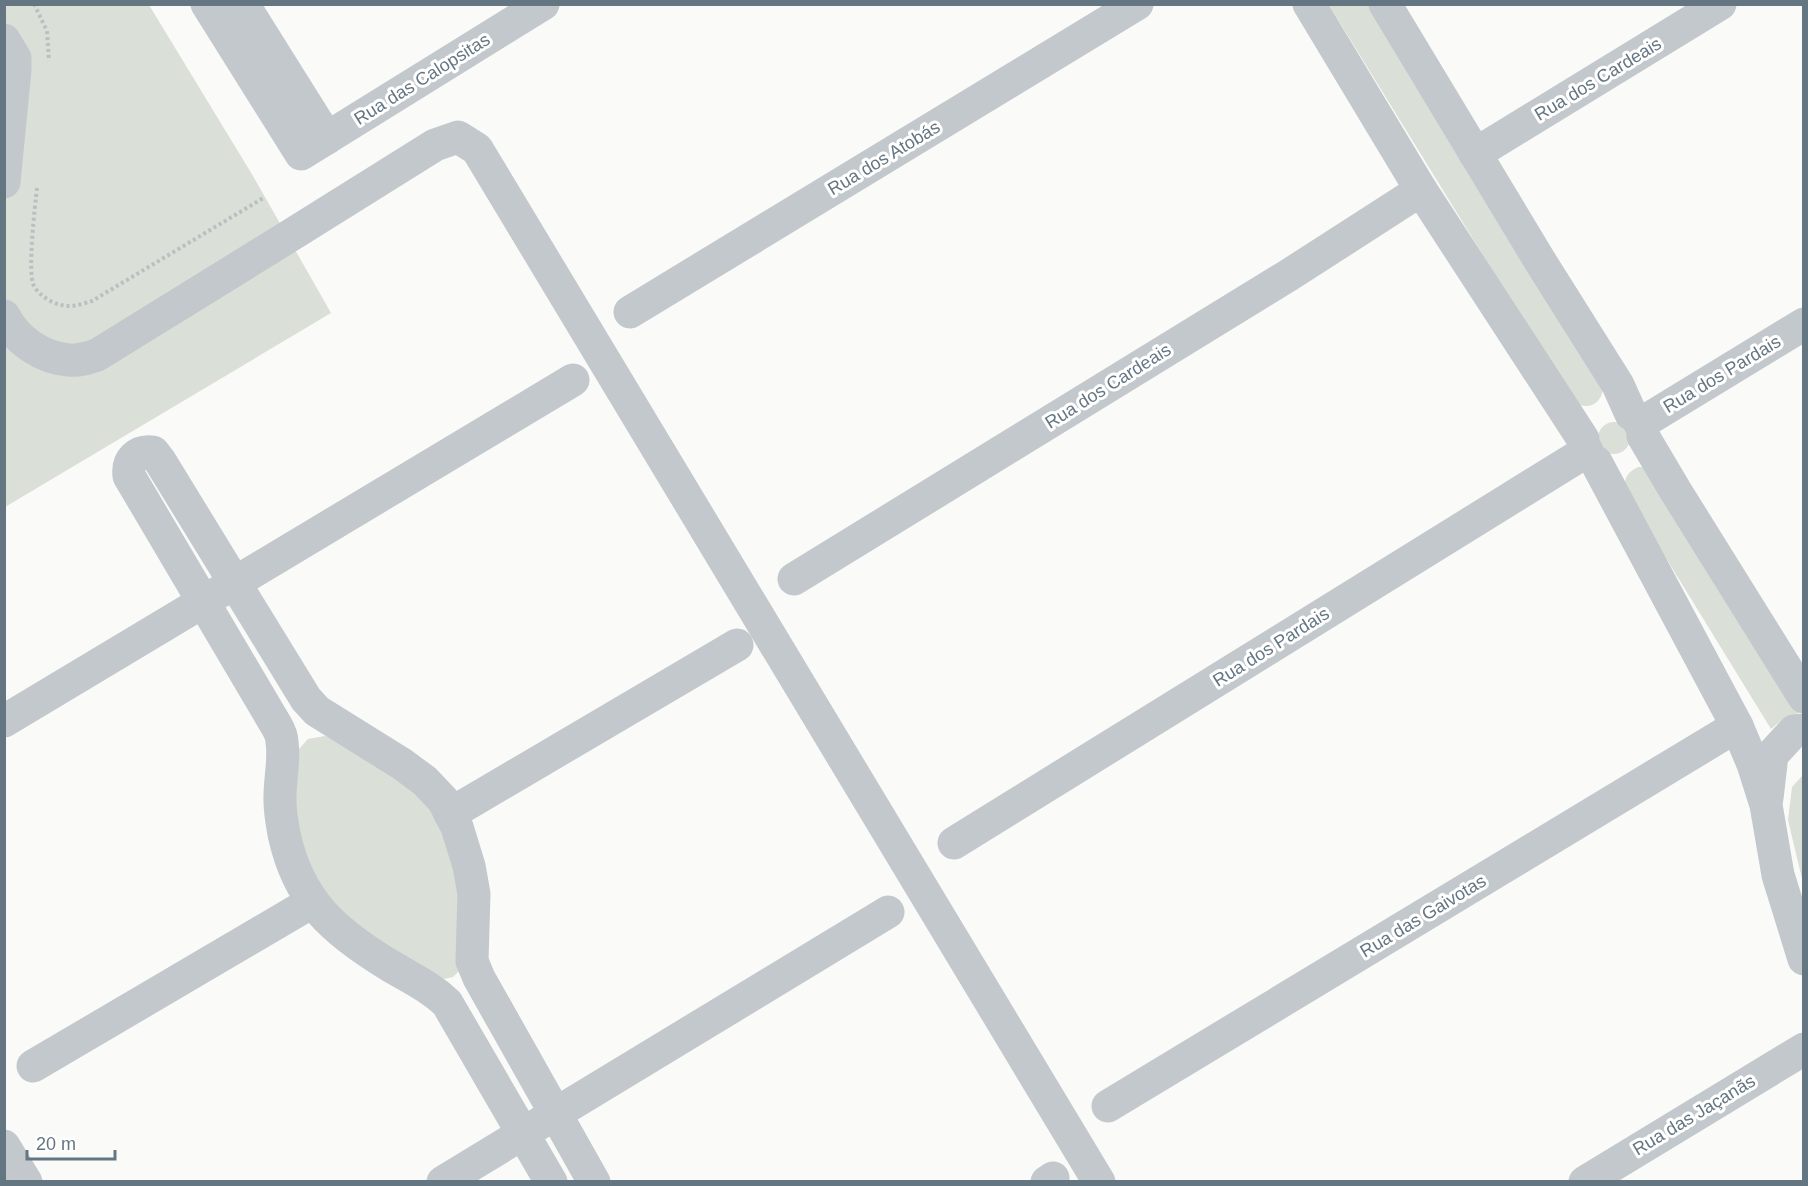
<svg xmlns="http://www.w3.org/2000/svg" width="1808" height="1186" font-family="Helvetica,sans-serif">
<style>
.green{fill:#dadfd7}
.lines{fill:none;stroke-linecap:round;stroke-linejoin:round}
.path{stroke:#bbbfc2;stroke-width:4;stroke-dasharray:3 3;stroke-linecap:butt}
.minor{stroke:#c3c8cc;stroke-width:33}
.labels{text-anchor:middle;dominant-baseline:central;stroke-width:6;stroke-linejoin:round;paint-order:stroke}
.street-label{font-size:18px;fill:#657683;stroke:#fff}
</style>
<rect width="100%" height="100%" fill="#fafaf8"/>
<!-- green -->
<g class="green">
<polygon points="4,5 149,5 253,176 331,313 5,507"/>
<path d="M1329,5h40l234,384c-2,15 -14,21 -29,14z"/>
<circle cx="1614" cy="438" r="16"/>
<path d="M1638,467h8l156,245 -18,6 -13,11 -145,-236c-3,-13 0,-20 12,-26z"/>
<polygon points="325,736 337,739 427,800 460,868 459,971 453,977 444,979 407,964 331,907 309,867 297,825 294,784 299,749 308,739"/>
<polygon points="1803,775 1803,883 1788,820 1792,787"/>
</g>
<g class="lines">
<!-- path -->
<g class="path">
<polyline points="34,4 47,31 49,61"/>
<path d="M37,188c-2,18 -10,85 -3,98 6,11 22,20 35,20 8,0 16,-3 23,-5l173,-104"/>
</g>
<!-- minor -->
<g class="minor">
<polyline points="207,4 301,154 543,4"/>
<polyline points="243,4 327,138"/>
<polyline points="1309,4 1421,190 1583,439"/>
<polyline points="1385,4 1540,261 1618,385 1631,414"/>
<polyline points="4,40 15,58 15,70 4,182"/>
<polyline points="1475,154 1720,4"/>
<polyline points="630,312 1137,4"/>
<path d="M4,316c12,24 38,42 65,44 10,1 19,-2 28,-5l178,-110 160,-100 23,-8 19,12 622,1033"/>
<polyline points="1640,424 1804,324"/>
<polyline points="1643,436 1675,490 1804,697"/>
<polyline points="1596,462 1737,726 1753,764 1766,805 1778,875 1804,959"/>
<polyline points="794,579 1289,275 1421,190"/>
<polyline points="4,721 573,380"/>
<polyline points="1767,798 1772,755 1794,731 1804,730"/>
<polyline points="450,814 737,645"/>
<polyline points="954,843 1587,451"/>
<polyline points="33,1066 312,902"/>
<polyline points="1108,1106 1737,726"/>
<polyline points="4,1146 26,1182"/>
<polyline points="443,1182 888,912"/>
<path d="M551,1182l-104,-179c-18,-17 -38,-26 -58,-38 -56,-34 -91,-65 -105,-131 -2,-11 -4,-22 -4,-32 -1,-20 5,-41 2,-60 0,-6 -3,-12 -6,-17l-147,-249c-2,-16 8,-26 24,-24l7,9 146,238 11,12 85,53 23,17 18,19 14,27 12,39 5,28 -2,67 7,17 115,204"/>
<polyline points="1047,1182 1053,1178"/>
<polyline points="1585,1182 1804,1049"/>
</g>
</g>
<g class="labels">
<!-- street labels -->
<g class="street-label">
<text transform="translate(422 79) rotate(-32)">Rua das Calopsitas</text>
<text transform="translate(1598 79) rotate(-31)">Rua dos Cardeais</text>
<text transform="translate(884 158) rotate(-31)">Rua dos Atobás</text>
<text transform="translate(1722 374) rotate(-31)">Rua dos Pardais</text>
<text transform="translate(1108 386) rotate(-32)">Rua dos Cardeais</text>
<text transform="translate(1271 647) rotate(-32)">Rua dos Pardais</text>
<text transform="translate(1423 916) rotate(-31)">Rua das Gaivotas</text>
<text transform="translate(1694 1115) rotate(-31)">Rua das Jaçanãs</text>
</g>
</g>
<!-- border -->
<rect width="1808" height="1186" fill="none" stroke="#657683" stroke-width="12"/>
<!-- scale -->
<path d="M27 1150v9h88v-9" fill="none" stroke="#657683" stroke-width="3"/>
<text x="36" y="1150" font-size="18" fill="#657683" stroke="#ffffff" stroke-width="4.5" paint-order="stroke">20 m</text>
</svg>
